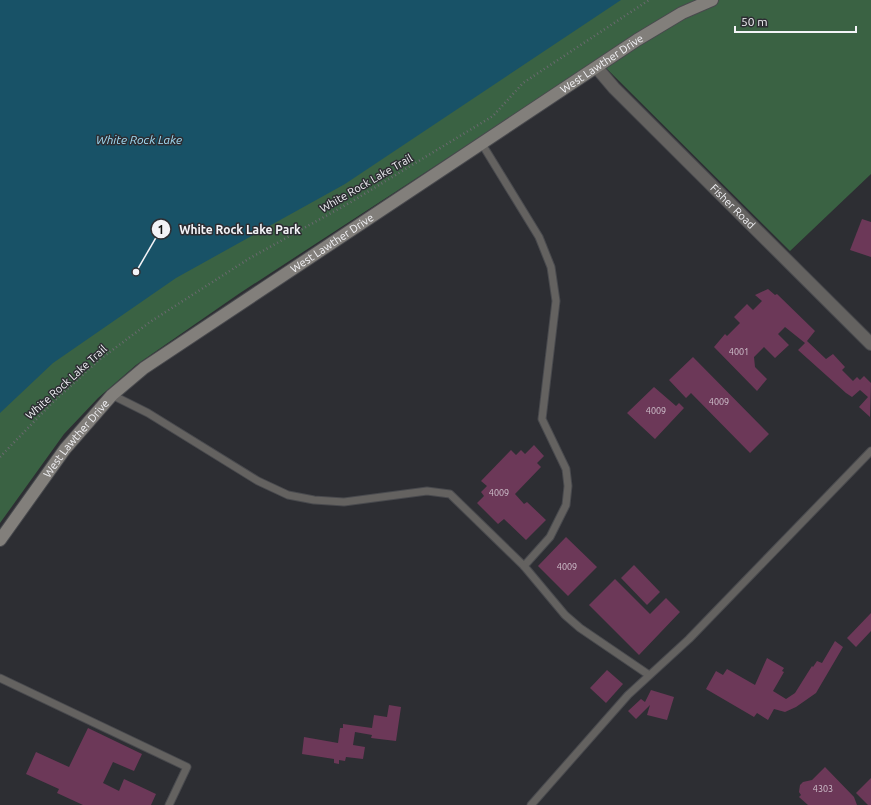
<svg xmlns="http://www.w3.org/2000/svg" width="871" height="805" font-family="Ubuntu,sans-serif">
<style>
.green{fill:#3a6243}
.water{fill:#185267}
.building{fill:#6c3858}
.lines{fill:none;stroke-linecap:round;stroke-linejoin:round}
.lane-casing{stroke:#494a4e;stroke-width:9}
.street-casing{stroke:#494a4e;stroke-width:14}
.secondary-casing{stroke:#494a4e;stroke-width:14}
.path{stroke:#6a6a6f;stroke-width:2.5;stroke-dasharray:1 3;stroke-linecap:butt}
.lane{stroke:#646260;stroke-width:7}
.street{stroke:#646260;stroke-width:12}
.secondary{stroke:#827f7b;stroke-width:12}
.labels{text-anchor:middle;dominant-baseline:central;stroke-width:3;stroke-linejoin:round;paint-order:stroke}
.number-label{font-size:9px;fill:#d1c4cf}
.street-label{font-size:11px;fill:#f3f3f7;stroke:#2d2e33}
.water-label{font-size:12px;font-style:italic;fill:#a2ddf6;stroke:#2d2e33}
.leader{fill:none;stroke:#f3f3f7;stroke-width:1.5}
.callout-dot{fill:#f3f3f7;stroke:#2d2e33;stroke-width:1.5}
.mark-label{font-size:12px;text-anchor:middle;font-weight:bold;fill:#111}
.callout-label{font-size:12px;text-anchor:middle;font-weight:bold;fill:#f3f3f7;stroke:#2d2e33;stroke-width:3;stroke-linejoin:round;paint-order:stroke}
</style>
<rect width="100%" height="100%" fill="#2d2e33"/>
<!-- green -->
<polygon class="green" points="0,0 871,0 871,174 790,251 598,60 240,293 136,365 98,398 64,434 0,523"/>
<!-- water -->
<polygon class="water" points="0,0 621,0 345,184 176,278 53,363 0,413"/>
<!-- building -->
<g class="building">
<polygon points="862,219 871,222 871,257 850,250"/>
<polygon points="768,289 775,295 777,294 815,331 807,341 826,359 833,354 845,367 842,370 853,381 857,377 860,380 864,376 871,383 870,417 859,407 868,397 860,390 852,397 846,393 798,350 805,343 785,327 778,334 789,345 775,358 764,347 754,357 755,367 767,379 757,391 714,347 725,334 727,336 740,323 734,317 747,304 753,310 762,301 755,295"/>
<polygon points="693,357 769,434 750,453 691,393 686,398 669,380"/>
<polygon points="654,387 676,406 679,403 684,408 655,439 627,413"/>
<polygon points="534,445 544,456 537,463 541,467 515,494 524,504 527,502 546,520 526,540 504,519 498,524 477,503 484,496 481,492 487,486 481,481 511,450 516,455 521,450 525,454"/>
<polygon points="566,537 597,567 568,596 538,566"/>
<polygon points="634,565 660,592 647,605 621,578"/>
<polygon points="615,579 650,614 666,598 680,612 639,655 589,605"/>
<polygon points="871,613 871,631 856,647 847,638"/>
<polygon points="835,641 843,647 816,693 796,707 785,712 774,709 768,720 757,713 754,717 706,689 716,671 723,675 727,669 755,685 767,658 784,668 782,671 784,672 773,691 786,699 795,693 812,666 813,667 817,661 822,663"/>
<polygon points="607,670 623,684 606,703 590,688"/>
<polygon points="651,690 674,697 667,720 647,715 650,705 636,719 628,711 641,699 645,702"/>
<polygon points="389,705 401,707 396,741 371,738 372,735 355,732 353,745 365,747 363,759 346,757 345,761 339,760 339,764 334,763 334,759 302,754 304,737 338,743 340,728 343,728 343,724 372,728 374,715 387,717"/>
<polygon points="88,728 142,754 134,771 113,762 103,783 119,791 124,779 156,794 151,805 83,805 57,793 59,789 26,774 36,752 69,767"/>
<polygon points="825,767 854,797 857,805 808,805 799,797 801,795 799,792 800,785 803,782 812,780"/>
<polygon points="871,778 871,805 868,805 856,793"/>
</g>
<g class="lines">
<!-- lane casing -->
<g class="lane-casing">
<g id="lane">
<polyline points="112,395 148,413 258,481 288,495 314,500 344,502 427,491 450,494 524,566 550,537 566,505 568,486 566,469 542,419 556,301 551,267 539,237 482,144"/>
<polyline points="524,566 565,615 580,628 649,675"/>
<polyline points="0,678 187,767 169,805"/>
<polyline points="531,805 628,695 689,639 871,451"/>
</g>
</g>
<!-- street casing -->
<g class="street-casing">
<g id="street">
<path id="s1" d="M597,68l17,20 257,256"/>
</g>
</g>
<!-- secondary casing -->
<g class="secondary-casing">
<g id="secondary">
<path id="s2" d="M0,540l65,-91 47,-54 32,-27 493,-328 45,-27 30,-13"/>
</g>
</g>
<!-- path -->
<polyline class="path" points="0,457 52,403 99,360 150,322 250,258 351,202 493,116 523,83 649,0"/>
<!-- lane -->
<use href="#lane" class="lane"/>
<!-- street -->
<use href="#street" class="street"/>
<!-- secondary -->
<use href="#secondary" class="secondary"/>
</g>
<g class="labels">
<!-- number labels -->
<g class="number-label">
<text x="739" y="352">4001</text>
<text x="719" y="402">4009</text>
<text x="656" y="411">4009</text>
<text x="499" y="493">4009</text>
<text x="567" y="567">4009</text>
<text x="823" y="789">4303</text>
</g>
<!-- street labels -->
<g class="street-label">
<text stroke="none"><textPath href="#s2" startOffset="775">West Lawther Drive</textPath></text>
<text transform="translate(366 183) rotate(-30)">White Rock Lake Trail</text>
<text stroke="none"><textPath href="#s1" startOffset="194">Fisher Road</textPath></text>
<text stroke="none"><textPath href="#s2" startOffset="451">West Lawther Drive</textPath></text>
<text transform="translate(66 382) rotate(-42)">White Rock Lake Trail</text>
<text stroke="none"><textPath href="#s2" startOffset="127">West Lawther Drive</textPath></text>
</g>
<!-- water labels -->
<g class="water-label">
<text x="139" y="139">White Rock Lake</text>
</g>
</g>
<!-- callouts -->
<path class="leader" d="M136 272L161 229"/>
<g class="callout-dot">
<circle cx="136" cy="272" r="4"/>
<circle cx="161" cy="229" r="10"/>
</g>
<g class="mark-label">
<text x="161" y="234">1</text>
</g>
<g class="callout-label">
<text x="240" y="234">White Rock Lake Park</text>
</g>
<!-- scale -->
<path d="M735 26v6h121v-6" fill="none" stroke="#f3f3f7" stroke-width="2"/>
<text x="741" y="26" font-size="12" fill="#f3f3f7" stroke="#2d2e33" stroke-width="3" paint-order="stroke">50 m</text>
</svg>
